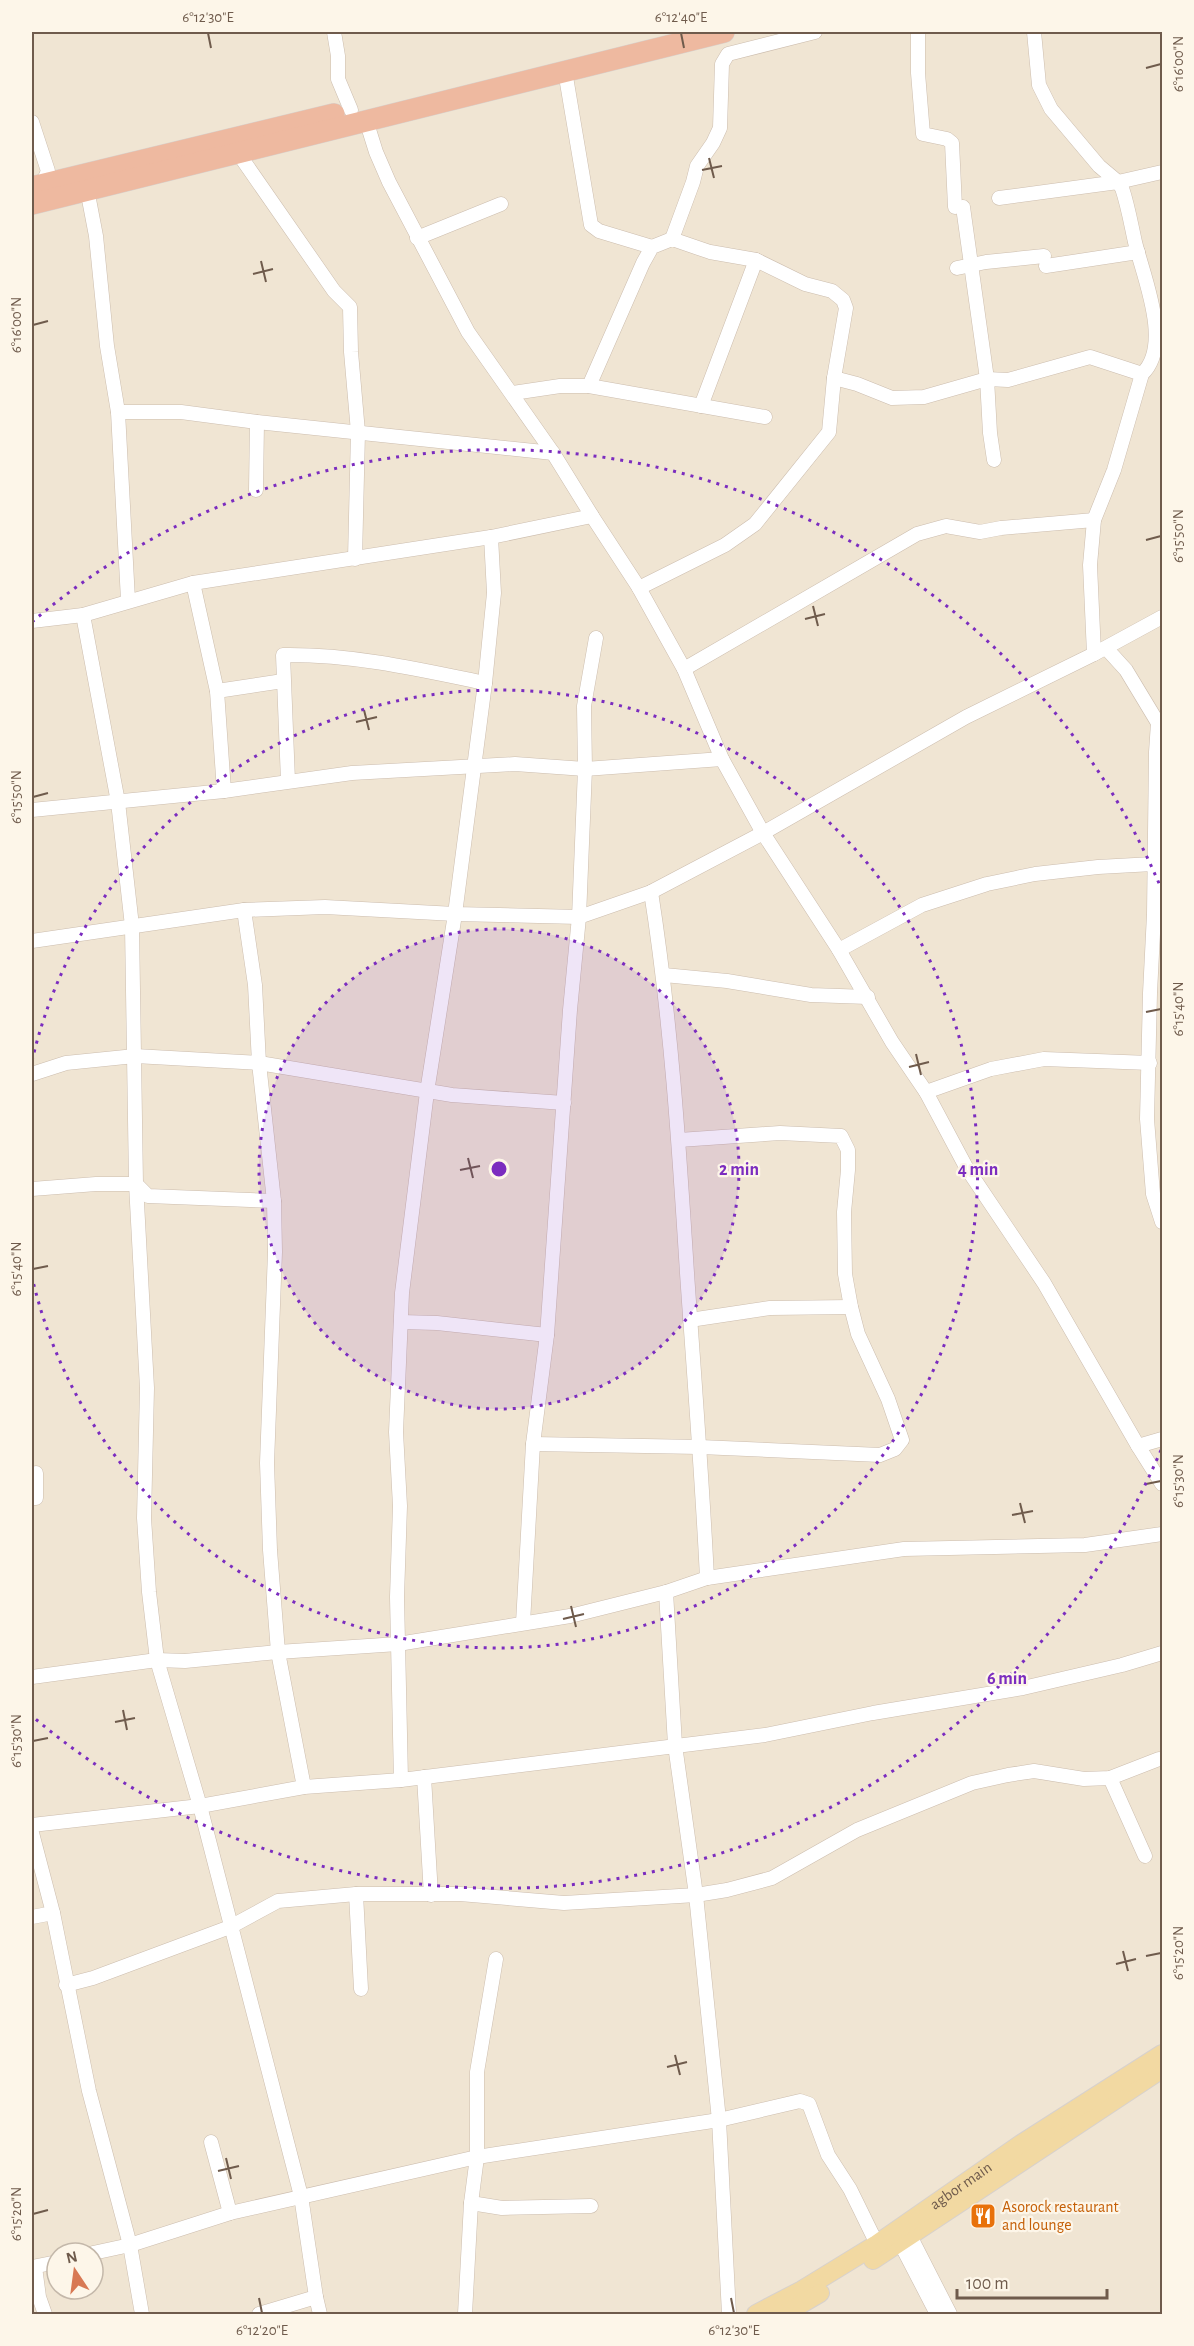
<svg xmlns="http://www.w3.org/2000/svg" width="1194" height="2346" font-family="'Alegreya Sans',sans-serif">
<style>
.residential{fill:#f0e5d3;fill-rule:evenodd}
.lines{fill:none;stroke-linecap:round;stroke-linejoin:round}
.minor-casing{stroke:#ccbdae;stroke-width:15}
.major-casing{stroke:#d7d1cd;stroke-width:20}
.highway-casing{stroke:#d7d1cd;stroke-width:22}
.minor{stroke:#fff;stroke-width:14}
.major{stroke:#f2d9a2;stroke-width:18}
.highway{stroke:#eeb9a0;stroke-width:21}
.ticks{fill:none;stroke:#6f5b4c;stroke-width:2}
.ring{fill:none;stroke:#7b2cbf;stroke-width:3;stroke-dasharray:3 6}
.labels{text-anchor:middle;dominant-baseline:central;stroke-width:4.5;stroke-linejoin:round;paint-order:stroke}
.street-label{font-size:16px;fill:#6f5b4c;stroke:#fdf6e9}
.food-label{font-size:16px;fill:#c56008;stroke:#fdf6e9;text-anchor:start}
.centre{fill:#7b2cbf;stroke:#fdf6e9;stroke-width:3}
.ring-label{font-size:18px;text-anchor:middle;font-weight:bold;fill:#7b2cbf;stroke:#fdf6e9;stroke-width:4.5;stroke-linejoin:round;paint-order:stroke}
.neatline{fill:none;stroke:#6f5b4c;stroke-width:2}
.ticks-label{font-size:15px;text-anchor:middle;fill:#6f5b4c}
</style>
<rect width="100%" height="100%" fill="#faf2e4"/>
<!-- residential -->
<path class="residential" d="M32,32h1130v2282h-1130zM57,2253h36v36h-36z"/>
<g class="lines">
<!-- minor casing -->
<g class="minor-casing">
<g id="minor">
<polyline points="334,32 338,56 338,79 351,110"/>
<polyline points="918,32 918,73 923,134 947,139 952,143 955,207"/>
<path d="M1034,32l5,53 12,24 48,57 19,16 4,6c6,18 9,36 13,54 8,34 38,103 7,132l-28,96 -20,50 -4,45 4,89"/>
<polyline points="565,71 591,225 599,231 652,247"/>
<polyline points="366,120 376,152 389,182 468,332 553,453 592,516 639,588 684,669 722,759 763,833 839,950 892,1042 926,1092 966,1167 1044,1283 1138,1446 1162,1484"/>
<polyline points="32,122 48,171 42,185"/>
<polyline points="238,153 334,291 350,307 351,352 358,432 355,559"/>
<polyline points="87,189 96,236 107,346 118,412 128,600"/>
<polyline points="999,198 1118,182 1162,172"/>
<polyline points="963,207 987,379 990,433 994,460"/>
<polyline points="417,238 501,204"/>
<polyline points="672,239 693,182 697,166 713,143 720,128 722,64 728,54 815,32"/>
<polyline points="1046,266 1138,252"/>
<polyline points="957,268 986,262 1044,256"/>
<polyline points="834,378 857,384 892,398 924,397 987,379 1008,380 1090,357 1142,374"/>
<polyline points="589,386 643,263 652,247 672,239 710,252 756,260 805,284 832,291 843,300 846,308 834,378 829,432 755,524 725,545 639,588"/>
<polyline points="513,393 560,386 589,386 765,417"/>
<polyline points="701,406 756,260"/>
<polyline points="118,412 181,412 257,422 553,453"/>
<polyline points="256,490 257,422"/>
<polyline points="193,583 217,691 224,791"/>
<polyline points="83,615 118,802 132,926 136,1184 147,1388 144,1518 149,1592 157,1660 200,1806 301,2196 316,2297 320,2314"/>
<polyline points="32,621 83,615 193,583 491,537 592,516"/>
<polyline points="1106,648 1126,670 1158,723"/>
<polyline points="684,669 917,534 946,526 980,532 1001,528 1094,520"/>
<polyline points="217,691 283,681"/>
<polyline points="1162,723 1158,723 1156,752 1154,914 1150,993 1147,1119 1153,1194 1162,1222"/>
<path d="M288,781l-5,-126c69,-1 135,14 202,28"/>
<polyline points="32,810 224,791 352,773 515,764 585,769 722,759"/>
<path d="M651,892c20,127 28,254 36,381 7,102 15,203 20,305"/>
<polyline points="244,910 255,985 259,1063 274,1201 275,1252 267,1463 270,1550 278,1652 304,1787"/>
<polyline points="32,941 244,910 325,907 455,914 579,917 651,892 763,833 966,717 1094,654 1162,617"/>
<polyline points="839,950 922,905 987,884 1035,874 1098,867 1153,864 1160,866"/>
<polyline points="664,975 727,981 811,995 868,997"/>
<polyline points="32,1074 66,1063 135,1056 259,1063 452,1095 564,1103"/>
<polyline points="926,1092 991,1069 1044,1059 1150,1063"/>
<polyline points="32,1189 96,1184 136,1184 148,1196 274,1201"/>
<polyline points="690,1320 770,1308 851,1307"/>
<polyline points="401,1322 437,1323 547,1335"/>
<polyline points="533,1444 700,1447 880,1455 895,1449 902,1440 888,1399 858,1334 851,1307 845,1274 844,1212 848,1170 848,1150 841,1136 780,1133 679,1140"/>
<polyline points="1138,1446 1162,1439"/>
<polyline points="32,1498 36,1498 36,1473"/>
<polyline points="666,1592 675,1745 696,1895 719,2120 729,2314"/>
<polyline points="523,1623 533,1444 547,1335 570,1010 579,917 585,769 584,706 596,638"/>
<polyline points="32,1677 157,1660 185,1661 278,1652 398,1644 570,1616 666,1592 707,1578 904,1549 1085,1545 1162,1534"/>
<polyline points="424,1777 431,1895"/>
<polyline points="1110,1778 1145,1856"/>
<polyline points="401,1780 397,1597 400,1506 396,1432 402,1293 427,1092 455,914 485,683 494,593 491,537"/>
<polyline points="32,1825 200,1806 304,1787 401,1780 765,1735 873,1713 1023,1688 1122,1665 1162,1653"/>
<polyline points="32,1833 53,1913 89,2091 130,2245 142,2314"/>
<polyline points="356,1894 361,1989"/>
<polyline points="32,1917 53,1913"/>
<polyline points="66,1985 93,1978 230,1927 278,1901 356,1894 460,1894 564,1903 696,1895 727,1890 772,1878 857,1830 972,1783 1008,1775 1034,1771 1084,1779 1110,1778 1159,1759"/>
<polyline points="211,2142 230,2213"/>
<polyline points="471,2203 502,2208 591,2206"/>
<polyline points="906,2228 950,2314"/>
<polyline points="896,2235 937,2314"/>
<polyline points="93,2253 130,2245 230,2213 477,2157 719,2120 800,2101 809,2104 828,2155 850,2189 877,2244"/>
<polyline points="32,2267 57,2262"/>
<polyline points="35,2267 39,2297 45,2314"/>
<polyline points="259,2314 316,2297"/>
<polyline points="465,2314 471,2203 477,2157 477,2072 496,1959"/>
</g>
</g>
<!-- major casing -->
<g class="major-casing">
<g id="major">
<polyline points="873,2260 1162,2069"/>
<path id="s1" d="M756,2314l46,-24 75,-46 144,-100 141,-90"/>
<polyline points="784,2314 820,2293"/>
</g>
</g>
<!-- highway casing -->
<g class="highway-casing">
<g id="highway">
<polyline points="32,187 334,114"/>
<polyline points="32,204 724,32"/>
</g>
</g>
<!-- minor -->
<use href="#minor" class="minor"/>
<!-- major -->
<use href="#major" class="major"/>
<!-- highway -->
<use href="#highway" class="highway"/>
</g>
<!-- ticks -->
<path class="ticks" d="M208,33l3,15M681,33l3,15M1146,68l15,-4M709,158l5,20M702,170l20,-4M261,261l5,21M253,274l20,-5M33,325l15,-4M1146,540l15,-4M813,606l5,20M805,619l20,-5M364,710l5,20M356,722l21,-5M33,797l15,-4M1146,1012l15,-3M916,1054l5,21M909,1067l20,-5M468,1158l5,20M460,1170l20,-4M33,1269l15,-3M1146,1484l15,-3M1020,1503l5,20M1012,1515l21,-4M571,1606l5,21M563,1619l21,-5M123,1710l4,20M115,1722l20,-4M33,1741l15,-3M1123,1951l5,20M1146,1956l15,-3M1116,1964l20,-5M675,2055l5,20M667,2067l20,-5M226,2158l5,21M218,2171l21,-5M33,2214l15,-4M259,2298l3,15M731,2298l3,15"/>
<!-- distance rings -->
<circle cx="499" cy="1169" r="240" fill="#7b2cbf" fill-opacity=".12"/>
<g class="ring">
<circle cx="499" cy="1169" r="240"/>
<path d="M32 1061A479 479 0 1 1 32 1277"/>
<path d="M1161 1450A719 719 0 0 1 32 1716M32 622A719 719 0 0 1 1161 888"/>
</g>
<!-- icons -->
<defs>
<g id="restaurant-square" transform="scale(1.35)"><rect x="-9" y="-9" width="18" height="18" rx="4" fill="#e8710a" stroke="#fdf6e9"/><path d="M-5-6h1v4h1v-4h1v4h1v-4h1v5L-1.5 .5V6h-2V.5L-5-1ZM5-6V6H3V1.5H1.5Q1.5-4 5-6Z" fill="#fff"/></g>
</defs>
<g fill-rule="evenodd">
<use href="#restaurant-square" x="983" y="2216"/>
</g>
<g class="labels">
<!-- street labels -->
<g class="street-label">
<text stroke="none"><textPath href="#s1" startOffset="242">agbor main</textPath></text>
</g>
<!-- food labels -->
<g class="food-label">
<text x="1002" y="2207">Asorock restaurant<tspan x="1002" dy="18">and lounge</tspan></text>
</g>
</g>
<circle cx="499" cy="1169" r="9" class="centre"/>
<g class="ring-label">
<text x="739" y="1175">2 min</text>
<text x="978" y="1175">4 min</text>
<text x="1007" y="1684">6 min</text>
</g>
<!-- border -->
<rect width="1194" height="2346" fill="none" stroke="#fdf6e9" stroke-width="66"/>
<!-- north arrow -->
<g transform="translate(75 2271) rotate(347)"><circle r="28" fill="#fdf6e9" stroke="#c4b8aa" stroke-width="1.5"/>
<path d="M0-4.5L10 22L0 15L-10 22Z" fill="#d87954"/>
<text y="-9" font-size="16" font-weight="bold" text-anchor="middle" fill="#6f5b4c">N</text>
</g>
<!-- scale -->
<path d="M957 2289v9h150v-9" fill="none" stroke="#6f5b4c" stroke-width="3"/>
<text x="966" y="2289" font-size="18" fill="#6f5b4c" stroke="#fdf6e9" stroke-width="4.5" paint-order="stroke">100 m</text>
<rect x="33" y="33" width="1128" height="2280" class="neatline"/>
<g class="ticks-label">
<text x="208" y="22">6°12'30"E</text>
<text x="681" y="22">6°12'40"E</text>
<text transform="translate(1178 64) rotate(-90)" y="5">6°16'00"N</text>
<text transform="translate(16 325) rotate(-90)" y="5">6°16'00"N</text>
<text transform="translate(1178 536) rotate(-90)" y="5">6°15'50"N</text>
<text transform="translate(16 797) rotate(-90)" y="5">6°15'50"N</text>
<text transform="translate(1178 1009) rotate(-90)" y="5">6°15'40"N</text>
<text transform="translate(16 1269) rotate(-90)" y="5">6°15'40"N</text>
<text transform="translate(1178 1481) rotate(-90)" y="5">6°15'30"N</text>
<text transform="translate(16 1741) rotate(-90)" y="5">6°15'30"N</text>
<text transform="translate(1178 1953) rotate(-90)" y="5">6°15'20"N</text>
<text transform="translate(16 2214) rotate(-90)" y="5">6°15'20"N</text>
<text x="262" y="2335">6°12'20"E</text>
<text x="734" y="2335">6°12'30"E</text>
</g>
</svg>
